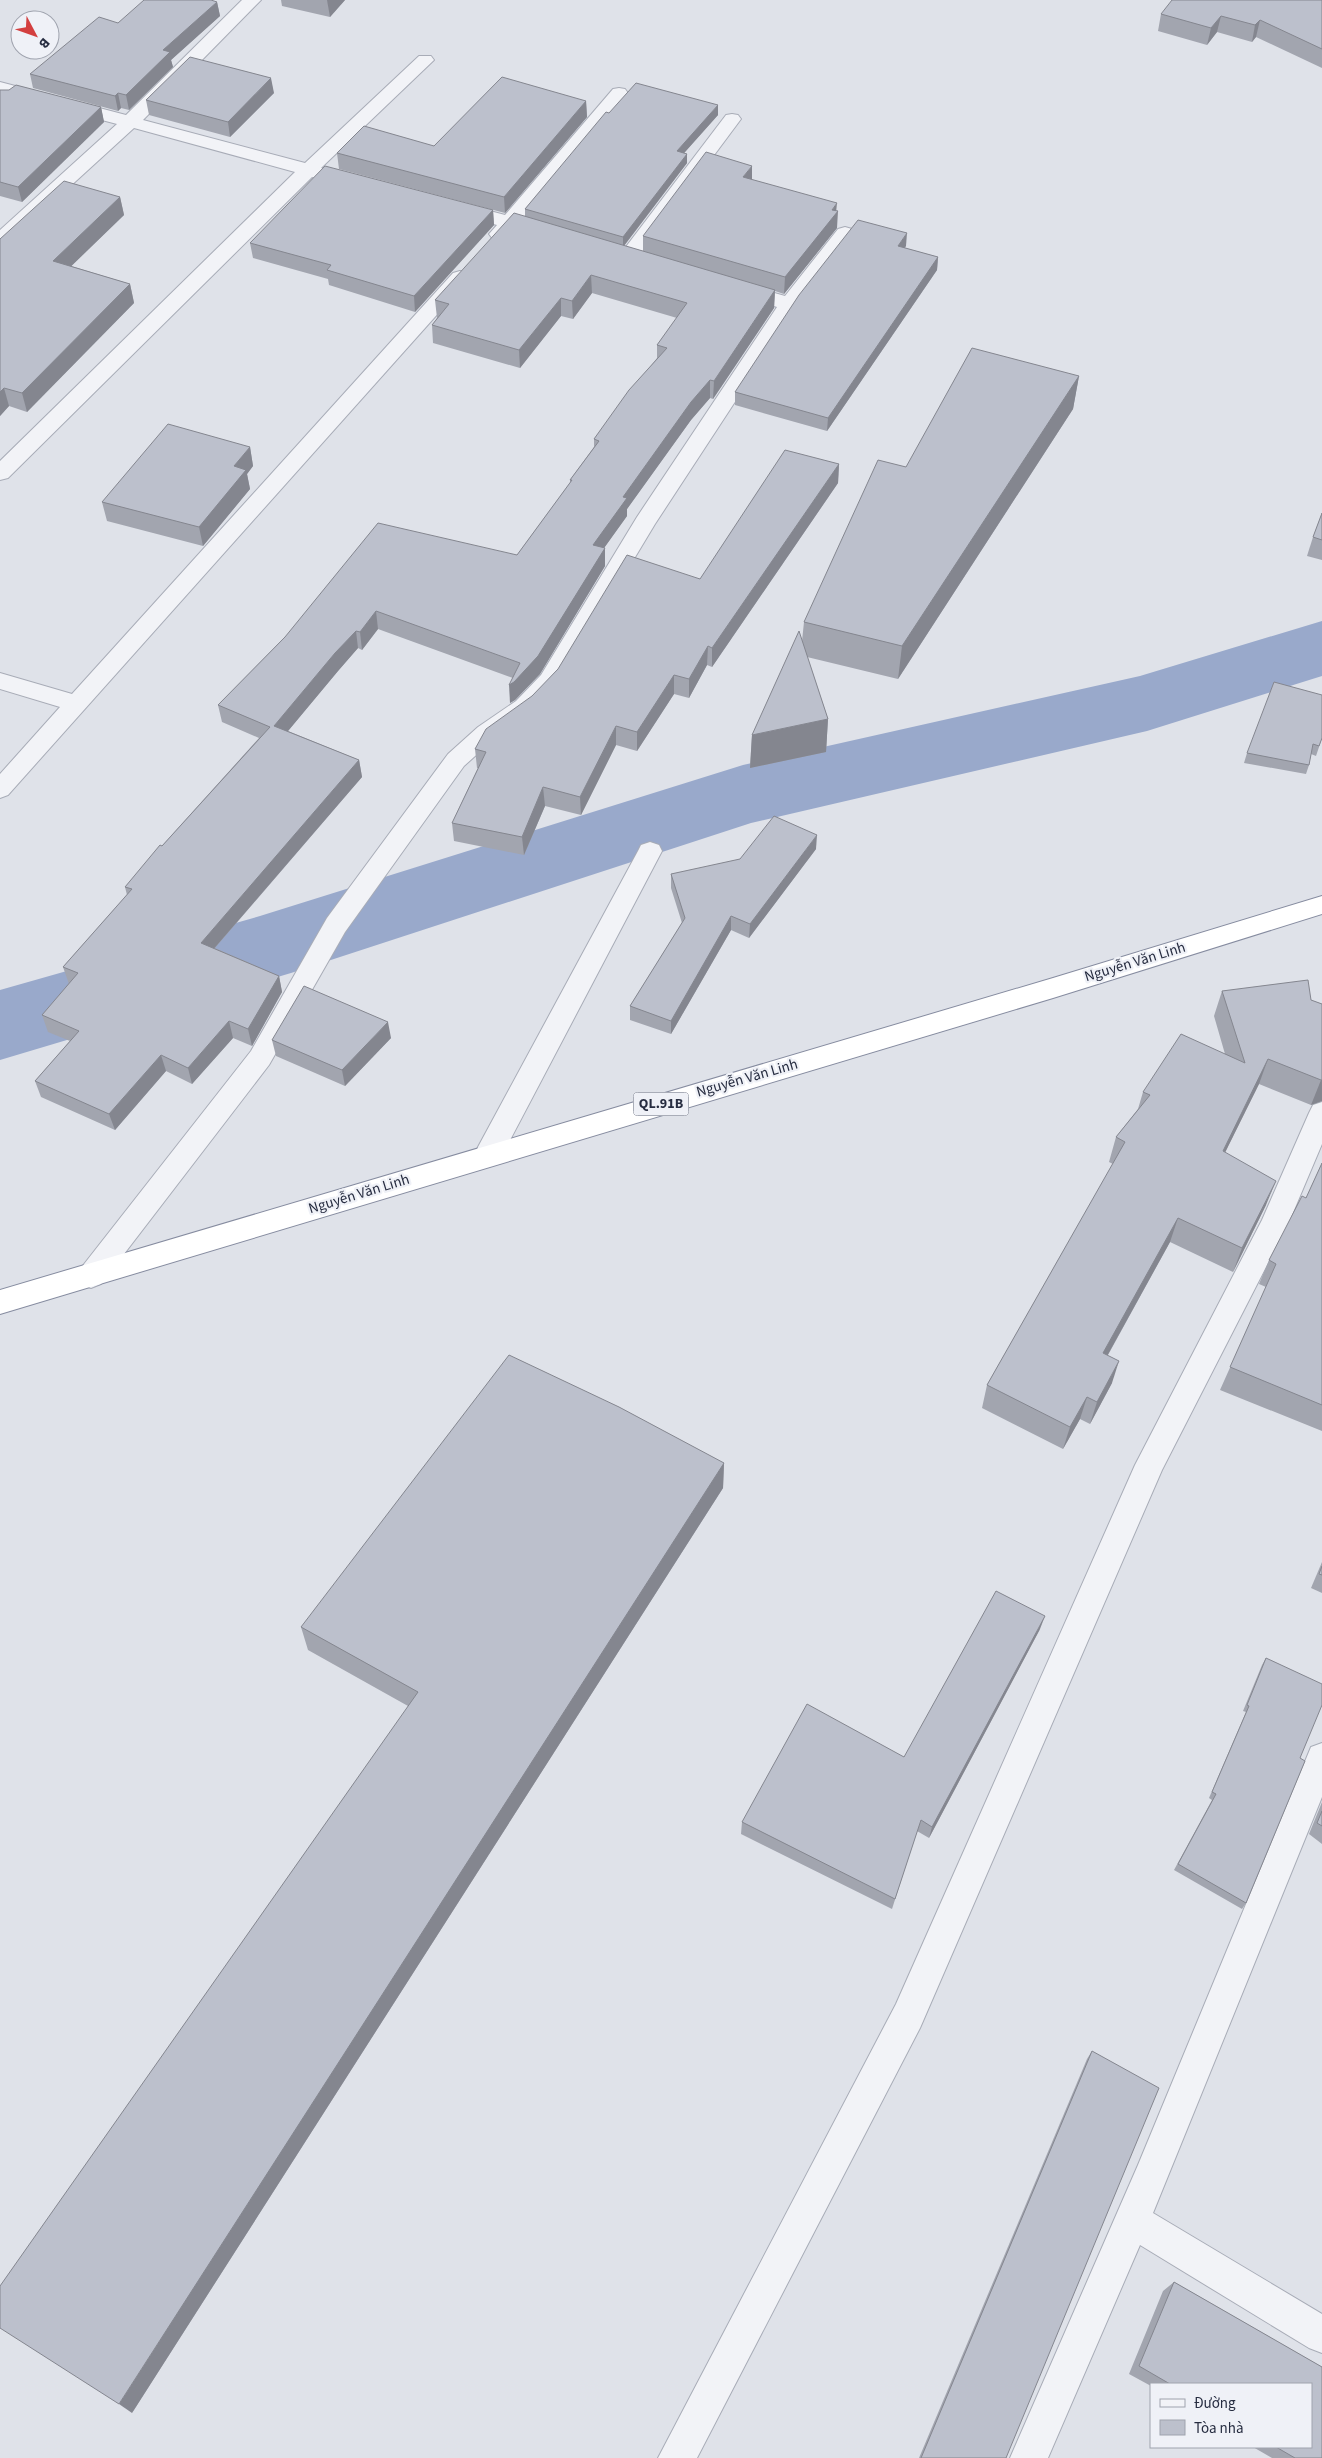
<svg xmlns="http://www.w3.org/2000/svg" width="1322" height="2458" font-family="'Source Sans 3',sans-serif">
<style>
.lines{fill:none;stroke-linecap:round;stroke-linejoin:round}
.river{fill:#99a9cb;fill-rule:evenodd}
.minor-casing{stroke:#a8acb7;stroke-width:2}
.highway-casing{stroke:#868ca0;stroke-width:2}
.minor{fill:#f2f3f7;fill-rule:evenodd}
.highway{fill:#fff;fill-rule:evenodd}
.wall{fill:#a2a5af}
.shaded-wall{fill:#84868f}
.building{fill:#bcc0cc;stroke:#84868f}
.labels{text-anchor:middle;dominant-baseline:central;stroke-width:4.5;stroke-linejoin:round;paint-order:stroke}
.shield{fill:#eff1f7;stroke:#636878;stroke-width:1}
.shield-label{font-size:14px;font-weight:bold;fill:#272d41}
.street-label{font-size:15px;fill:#272d41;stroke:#eff1f7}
</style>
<rect width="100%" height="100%" fill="#dfe2e9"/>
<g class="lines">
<!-- river -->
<polygon class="river" points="1322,621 1322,676 1147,731 751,823 291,973 0,1060 0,990 260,916 743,765 1140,676"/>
<!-- minor casing -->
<g class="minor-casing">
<g id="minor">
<polygon points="242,0 261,0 143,120 305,163 419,56 431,56 434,60 321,168 361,178 363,182 361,186 354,188 312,177 8,478 0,480 0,461 295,172 134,128 7,244 0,246 0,230 117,124 0,93 0,82 126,115"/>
<path d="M619,88l6,1 3,4 -3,4 -104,123 28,7 3,4 -3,4 -7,2 -29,-8c-7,8 -10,12 -21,9l-3,-4 8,-9 -48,-13 -3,-4 3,-4 7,-2 49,13 108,-126z"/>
<polygon points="732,114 738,115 741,119 636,260 622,260 619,256 622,252 726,115"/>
<polygon points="845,227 852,229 855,233 797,307 655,524 557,687 532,713 494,739 464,766 345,932 269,1065 101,1284 91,1288 81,1284 77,1276 81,1268 251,1051 327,918 448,754 478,727 516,701 541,675 637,517 777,307 732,293 729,289 732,285 739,283 785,296 838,229"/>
<polygon points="460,271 467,273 470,277 467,281 8,795 0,798 0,774 60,707 0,689 0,673 72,694 453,273"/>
<polygon points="650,842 659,845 662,851 498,1163 488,1166 478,1163 475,1155 478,1147 638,851 641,845"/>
<polygon points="1322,1102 1322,1144 1289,1222 1162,1470 920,2028 697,2458 658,2458 896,2004 1135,1465 1262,1220 1309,1113 1313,1105"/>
<polygon points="1322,1743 1322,1797 1153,2213 1322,2314 1322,2353 1309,2348 1140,2245 1048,2458 1010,2458 1138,2165 1311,1747"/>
</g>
</g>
<!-- highway casing -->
<g class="highway-casing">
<polygon id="highway" points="1322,896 1322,914 1053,998 0,1314 0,1290 1053,978"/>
</g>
<!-- minor -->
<use href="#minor" class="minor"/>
<!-- highway -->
<use href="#highway" class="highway"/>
</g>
<!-- wall -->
<g class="wall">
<polygon points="281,0 345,0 330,17 282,6"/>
<polygon points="1322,0 1322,68 1256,37 1252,42 1217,32 1207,45 1158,31 1161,14"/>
<polygon points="217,2 220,16 171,60 173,67 129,110 121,108 118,111 33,88 30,74 118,23"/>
<polygon points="0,90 101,107 104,122 22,202 0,196"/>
<polygon points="274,93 230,137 149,115 146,100"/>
<polygon points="586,101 587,117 505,213 339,169 337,153 434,146"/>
<polygon points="609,113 718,115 684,153 687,154 687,163 624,246 643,251 643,236 752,180 836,211 837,228 784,294 775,291 774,308 713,399 710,398 691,420 627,509 627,516 604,548 605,566 540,674 515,700 510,703 513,678 378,629 362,650 358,648 338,671 288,731 359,760 362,777 215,948 279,976 282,992 252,1046 233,1038 192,1084 166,1071 115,1130 41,1097 35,1081 70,1041 48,1032 42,1015 69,984 63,967 127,895 125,887 259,738 222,722 218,705 285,637 517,555 570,483 570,480 594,447 594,439 657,358 657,345 677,318 592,293 573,319 561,316 520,368 433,343 432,325 437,318 435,300 525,217 525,209"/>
<polygon points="120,197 124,215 71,266 130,284 134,303 27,412 9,406 0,416 0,239"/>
<polygon points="493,210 494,225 415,312 329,285 328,279 253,258 250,243"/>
<polygon points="906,246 905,248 938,257 937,270 827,431 735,405 735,392"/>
<polygon points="1079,376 1073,409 898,679 807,657 828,719 826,752 750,768 752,735 802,641 804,622 906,467"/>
<polygon points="250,447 253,466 247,474 250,489 203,546 107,521 102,502"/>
<polygon points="839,464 838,483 712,667 707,665 689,698 674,694 637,751 616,745 581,815 545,806 524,855 454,841 452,823 478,768 477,768 475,749 700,579"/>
<polygon points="1322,513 1322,560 1307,556 1313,537"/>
<polygon points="1322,738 1316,756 1311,754 1309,765 1306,774 1244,763 1247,753"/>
<polygon points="816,849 749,938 731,930 671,1034 630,1020 630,1006 682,923 671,888 671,874"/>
<polygon points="1222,991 1311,1000 1322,1004 1322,1101 1311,1105 1259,1084 1225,1152 1266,1205 1233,1272 1170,1242 1108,1355 1112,1383 1090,1424 1080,1419 1063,1449 982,1408 987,1385 1113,1164 1109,1162 1116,1137 1138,1109 1143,1092 1225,1054 1214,1016"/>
<polygon points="391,1038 345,1086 276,1056 272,1040"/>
<polygon points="1322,1163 1322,1431 1220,1390 1266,1287 1259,1284 1269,1260 1306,1198"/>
<polygon points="724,1463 723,1488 132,2413 408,1706 308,1650 301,1627"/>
<polygon points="1322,1562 1322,1593 1311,1588"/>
<polygon points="1040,1629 929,1838 917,1831 892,1909 741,1834 742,1822 904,1757"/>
<polygon points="1266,1658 1300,1758 1246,1903 1242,1909 1174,1870 1212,1800 1209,1798 1246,1712 1243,1711 1262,1665"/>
<polygon points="1322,1802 1322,1844 1309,1834"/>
<polygon points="1092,2051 1006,2458 919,2458 1087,2059"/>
<polygon points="1174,2282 1322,2367 1322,2458 1272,2458 1253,2447 1311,2447 1311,2384 1151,2384 1151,2386 1129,2374 1163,2291"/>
</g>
<!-- shaded-wall -->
<g class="shaded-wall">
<polygon points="327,0 345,0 330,17"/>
<polygon points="217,2 220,16 171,60 173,67 129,110 126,95 163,50"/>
<polygon points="1221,16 1217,32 1207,45 1211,28"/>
<polygon points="1260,20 1256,37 1252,42 1255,25"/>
<polygon points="271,78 274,93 230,137 228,122"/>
<polygon points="118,93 121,108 118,111 115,96"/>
<polygon points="586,101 587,117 505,213 504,197"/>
<polygon points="718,105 718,115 677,161 677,151"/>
<polygon points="101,107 104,122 22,202 18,187"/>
<polygon points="687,154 687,163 623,247 623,237"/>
<polygon points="752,166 752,182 743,177"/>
<polygon points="120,197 124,215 57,280 53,261"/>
<polygon points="837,203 836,213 838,211 837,228 784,294 785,277"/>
<polygon points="493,210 494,225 415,312 414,296"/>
<polygon points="907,233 906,246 897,259 898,246"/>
<polygon points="938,257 937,270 827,431 828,418"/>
<polygon points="591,275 592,293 573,319 572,301"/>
<polygon points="130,284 134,303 27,412 22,393"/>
<polygon points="775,290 774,308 713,399 714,381"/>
<polygon points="561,298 561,316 520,368 519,350"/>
<polygon points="1079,376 1073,409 898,679 902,646"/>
<polygon points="710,380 710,398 691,420 627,509 627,516 594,562 593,545 623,497 691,402"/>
<polygon points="4,388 9,406 0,416 0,392"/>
<polygon points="250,447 253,466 247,474 250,489 203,546 199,527 234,466"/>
<polygon points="839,464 838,483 712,667 712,648"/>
<polygon points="605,548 605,566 540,674 515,700 510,703 509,685"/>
<polygon points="376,611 378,629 362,650 360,632"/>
<polygon points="356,631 358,648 338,671 278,743 274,726 335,653"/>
<polygon points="708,646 707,665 689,698 689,679"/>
<polygon points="674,675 674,694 637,751 637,732"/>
<polygon points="828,719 826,752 750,768 752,735"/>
<polygon points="616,726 616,745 581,815 580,797"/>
<polygon points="359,760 362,777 205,959 201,943"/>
<polygon points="543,787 545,806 524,855 522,837"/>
<polygon points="817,835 816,849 749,938 750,924"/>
<polygon points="731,916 731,930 671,1034 671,1021"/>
<polygon points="279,976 282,992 252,1046 248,1029"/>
<polygon points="229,1021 233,1038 192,1084 188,1068"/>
<polygon points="388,1022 391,1038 345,1086 342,1070"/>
<polygon points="161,1055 166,1071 115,1130 109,1114"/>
<polygon points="1268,1059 1259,1084 1214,1175 1223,1151"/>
<polygon points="1321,1080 1322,1080 1322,1101 1311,1105"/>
<polygon points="1276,1181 1266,1205 1233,1272 1242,1248"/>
<polygon points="1178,1218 1170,1242 1096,1376 1103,1353"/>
<polygon points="1119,1361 1112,1383 1090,1424 1097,1402"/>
<polygon points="1087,1397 1080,1419 1063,1449 1070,1427"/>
<polygon points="724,1463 723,1488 132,2413 119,2404"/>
<polygon points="1045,1616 1040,1629 929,1838 932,1827"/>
</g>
<!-- building -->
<g class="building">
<polygon points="144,0 211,0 217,2 163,50 170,52 126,95 118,93 115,96 30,74 99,17 118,23"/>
<polygon points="1172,0 1322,0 1322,49 1260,20 1255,25 1221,16 1211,28 1161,14"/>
<polygon points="190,57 271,78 228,122 146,100"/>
<polygon points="502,77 586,101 504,197 337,153 364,126 434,146"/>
<polygon points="636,83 718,105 677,151 687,154 623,237 525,209 606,112 609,113"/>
<polygon points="16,85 101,107 18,187 0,182 0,90 9,90"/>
<polygon points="706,152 752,166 743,177 837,203 832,210 838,211 785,277 643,236"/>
<polygon points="325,166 493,210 414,296 327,270 331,265 250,243"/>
<polygon points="64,181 120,197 53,261 130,284 22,393 4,388 0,392 0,239"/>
<polygon points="514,213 775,290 714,381 710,380 691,402 623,497 627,498 593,545 605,548 538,656 514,682 509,685 520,663 376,611 360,632 356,631 335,653 274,726 359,760 201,943 279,976 248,1029 229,1021 188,1068 161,1055 109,1114 35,1081 79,1031 42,1015 78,973 63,967 132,889 125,887 160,845 162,846 270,727 218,705 285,637 378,523 517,555 572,480 570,480 599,441 594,439 629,390 667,348 657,345 687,303 591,275 572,301 561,298 519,350 432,325 449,304 435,300"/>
<polygon points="858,220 907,233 898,246 938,257 828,418 735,392 799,295"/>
<polygon points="972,348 1079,376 902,646 804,622 878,460 906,467"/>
<polygon points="168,424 250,447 234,466 246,470 199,527 102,502"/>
<polygon points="785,450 839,464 712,648 708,646 689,679 674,675 637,732 616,726 580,797 543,787 522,837 452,823 486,752 475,749 486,729 532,696 558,669 627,555 700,579"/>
<polygon points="1322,513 1322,540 1313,537"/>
<polygon points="799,631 828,719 752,735"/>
<polygon points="1274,682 1322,695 1322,738 1319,746 1313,744 1309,765 1247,753"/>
<polygon points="774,816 817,835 750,924 731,916 671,1021 630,1006 685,918 671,874 740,859"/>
<polygon points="1308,980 1311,1000 1322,1004 1322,1080 1321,1080 1268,1059 1223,1151 1276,1181 1242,1248 1178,1218 1103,1353 1119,1361 1097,1402 1087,1397 1070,1427 987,1385 1125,1142 1116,1137 1150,1095 1143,1092 1181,1034 1245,1063 1222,991"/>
<polygon points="304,986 388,1022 342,1070 272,1040"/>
<polygon points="1322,1163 1322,1405 1230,1367 1276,1264 1269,1260 1302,1196 1306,1198"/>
<polygon points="509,1355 619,1407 724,1463 119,2404 0,2328 0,2286 418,1692 301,1627"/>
<polygon points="1322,1566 1322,1575 1319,1574"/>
<polygon points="996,1591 1045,1616 932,1827 921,1820 895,1899 742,1822 807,1704 904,1757"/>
<polygon points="1266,1658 1322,1684 1322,1705 1300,1758 1305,1761 1246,1903 1178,1864 1216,1794 1212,1792 1249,1706 1247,1705"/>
<polygon points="1322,1811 1322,1826 1317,1823"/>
<polygon points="1092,2051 1159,2088 1006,2458 921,2458"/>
<polygon points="1174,2282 1322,2367 1322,2458 1295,2458 1276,2447 1311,2447 1311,2384 1170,2384 1139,2366"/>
</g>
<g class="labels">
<!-- shield labels -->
<rect class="shield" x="633.5" y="1092.5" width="55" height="23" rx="4"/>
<g class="shield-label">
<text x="661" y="1104">QL.91B</text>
</g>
<!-- street labels -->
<g class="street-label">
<text transform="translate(1135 962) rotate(-17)">Nguyễn Văn Linh</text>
<text transform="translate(747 1078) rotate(-16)">Nguyễn Văn Linh</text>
<text transform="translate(359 1194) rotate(-17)">Nguyễn Văn Linh</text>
</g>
</g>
<!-- legend -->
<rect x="1150" y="2383" width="162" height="65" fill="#eff1f7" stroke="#9fa3ae"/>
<rect x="1160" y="2399" width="25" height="8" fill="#f2f3f7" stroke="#9fa3ae"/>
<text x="1194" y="2408" font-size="15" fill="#272d41">Đường</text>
<rect x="1160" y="2420" width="25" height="15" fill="#bcc0cc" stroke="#9fa3ae"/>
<text x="1194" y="2433" font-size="15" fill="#272d41">Tòa nhà</text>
<!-- north arrow -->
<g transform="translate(35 35) rotate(131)"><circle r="24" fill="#eff1f7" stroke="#9fa3ae"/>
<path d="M0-4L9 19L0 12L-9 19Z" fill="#d33f3f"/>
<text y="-8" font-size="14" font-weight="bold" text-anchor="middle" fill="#272d41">B</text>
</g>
</svg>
